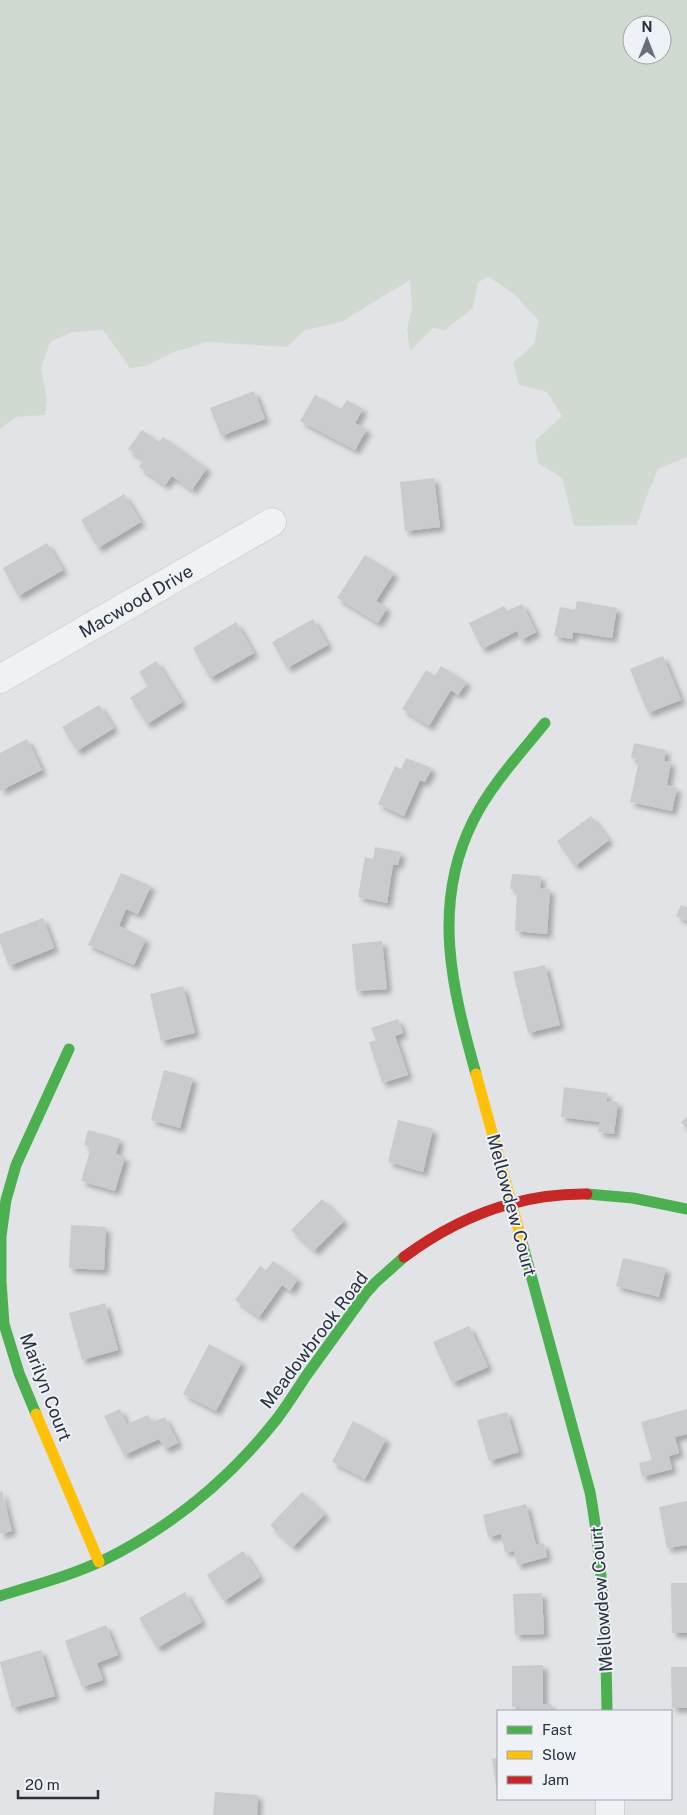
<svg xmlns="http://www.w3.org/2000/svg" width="687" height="1815" font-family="'Public Sans',sans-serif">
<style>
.green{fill:#d1dad1;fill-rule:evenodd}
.building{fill:#c9cbce;filter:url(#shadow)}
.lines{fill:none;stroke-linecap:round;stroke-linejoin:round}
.street-casing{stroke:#bfc1c4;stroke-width:29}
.street{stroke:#f0f1f2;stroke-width:28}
.fast{stroke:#4caf50;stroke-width:11}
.slow{stroke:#ffc107;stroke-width:11}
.jam{stroke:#c62828;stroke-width:11}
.labels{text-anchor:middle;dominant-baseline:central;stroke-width:4;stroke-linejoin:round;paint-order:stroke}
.street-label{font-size:18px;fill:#28303f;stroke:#eef1f6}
</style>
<defs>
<filter id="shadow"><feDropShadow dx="4.5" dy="4.5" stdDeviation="2.5" flood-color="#0004"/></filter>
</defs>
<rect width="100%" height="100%" fill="#e1e3e6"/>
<!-- green -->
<path class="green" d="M0,0h687v457l-29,12 -12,29 -9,27 -63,1 -12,-48 -24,-15 -3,-22 27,-25 -15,-24 -28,-7 -6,-22 21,-19 5,-23 -24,-26 -26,-18 -11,5 -5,26 -28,22 -12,-2 -23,23 -3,-22 5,-21 -2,-28 -69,42 -36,8 -18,17 -80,-5 -33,10 -28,14 -16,2 -27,-38 -31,2 -22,10 -9,26 6,32 -2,15 -29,2 -16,12zM632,25h30v30h-30z"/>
<!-- building -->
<g class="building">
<polygon points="254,391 265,419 221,436 210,408"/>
<polygon points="315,395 341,409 347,400 363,409 355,423 367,429 355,450 300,421"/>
<polygon points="142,430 159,442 163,437 207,468 192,490 172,476 165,485 139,467 144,460 128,449"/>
<polygon points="434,478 440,527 405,531 400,482"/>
<polygon points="124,494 141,522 98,548 81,520"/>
<polygon points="47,543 63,570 18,596 3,568"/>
<polygon points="365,555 394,573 376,601 387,608 378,623 337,598"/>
<polygon points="577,601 617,608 612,638 573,632 572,639 554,636 560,607 575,610"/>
<polygon points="522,604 536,632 521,640 517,631 482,649 469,623 504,606 507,611"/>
<polygon points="313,619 328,645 287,668 272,642"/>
<polygon points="236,622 254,653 210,678 193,648"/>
<polygon points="663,656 681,700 648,713 630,669"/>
<polygon points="156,661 182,702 147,724 130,698 148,686 139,672"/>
<polygon points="441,666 467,682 458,695 451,690 429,726 402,709 426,670 435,676"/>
<polygon points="99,705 114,728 77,751 62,727"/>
<polygon points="27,739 42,770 0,791 0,753"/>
<polygon points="634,743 666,750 664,761 671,762 667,785 677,788 672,811 630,802 639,760 631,758"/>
<polygon points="406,758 432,768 425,782 420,780 404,816 378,804 395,766 401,769"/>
<polygon points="591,816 609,840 575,866 557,841"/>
<polygon points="375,847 401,852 398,865 393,864 387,903 358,897 365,857 373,859"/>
<polygon points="121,873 151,886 138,914 126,909 119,926 146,939 134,965 88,945"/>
<polygon points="512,874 541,876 540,888 550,889 547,934 515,931 517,890 510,889"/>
<polygon points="681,905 687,907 687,921 676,916"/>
<polygon points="43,918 54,948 9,966 0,942 0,934"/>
<polygon points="382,941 387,989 356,991 352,944"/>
<polygon points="545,965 560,1025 528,1033 513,972"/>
<polygon points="183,986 195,1033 161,1041 150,994"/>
<polygon points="398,1019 403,1033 395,1036 408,1075 382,1083 369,1042 376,1040 371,1028"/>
<polygon points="164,1070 193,1078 180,1128 151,1120"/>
<polygon points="564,1087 607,1093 606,1101 618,1102 614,1134 598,1132 600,1122 561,1117"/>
<polygon points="687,1117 687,1129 681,1122"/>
<polygon points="398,1120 433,1129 423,1172 388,1162"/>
<polygon points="88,1130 120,1139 116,1154 125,1157 115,1191 81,1181 91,1147 84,1145"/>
<polygon points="322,1199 344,1221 314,1251 291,1230"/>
<polygon points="71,1225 106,1227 104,1270 69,1268"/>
<polygon points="623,1258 666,1268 659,1297 616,1286"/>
<polygon points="273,1261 298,1279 290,1291 282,1285 259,1317 235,1300 260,1266 266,1270"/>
<polygon points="105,1303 118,1350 82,1360 69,1313"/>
<polygon points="469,1326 488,1367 452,1383 433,1342"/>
<polygon points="209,1344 242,1362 216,1411 183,1394"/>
<polygon points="120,1409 127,1424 148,1415 152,1422 165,1417 178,1443 165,1449 159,1439 124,1455 104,1416"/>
<polygon points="687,1409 687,1434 675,1437 679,1453 669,1456 672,1469 642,1477 639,1463 652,1460 641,1422"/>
<polygon points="507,1412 519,1452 489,1461 477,1420"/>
<polygon points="353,1421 386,1439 365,1479 332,1462"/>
<polygon points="2,1491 12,1531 0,1534 0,1492"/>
<polygon points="302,1492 325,1514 293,1547 270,1525"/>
<polygon points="687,1501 687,1545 667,1548 659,1507"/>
<polygon points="526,1504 536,1545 544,1543 547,1557 517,1565 514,1551 505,1552 501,1534 488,1537 483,1515"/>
<polygon points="243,1551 260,1577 224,1601 207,1575"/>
<polygon points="671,1583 687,1583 687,1633 672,1633"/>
<polygon points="185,1592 202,1622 157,1648 139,1618"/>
<polygon points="542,1593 544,1634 515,1635 513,1594"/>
<polygon points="106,1625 118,1655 97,1663 103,1680 82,1687 65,1641"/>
<polygon points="41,1650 55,1696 12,1708 0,1662"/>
<polygon points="543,1665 543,1704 551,1704 551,1711 519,1711 519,1706 512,1707 512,1666"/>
<polygon points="671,1667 687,1667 687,1708 672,1708"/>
<polygon points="498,1758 498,1791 497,1791 492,1759"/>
<polygon points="215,1792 258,1795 257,1815 213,1815"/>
</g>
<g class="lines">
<!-- street casing -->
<g class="street-casing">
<g id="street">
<polyline points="0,679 272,522"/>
<polyline points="610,1799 610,1815"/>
</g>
</g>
<!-- street -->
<use href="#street" class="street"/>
<!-- fast -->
<g class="fast">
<path d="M476,1074c-24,-86 -45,-169 -3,-253 18,-36 47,-67 72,-98"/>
<polyline points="587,1194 633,1198 687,1209"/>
<path d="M522,1242l68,250c13,73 16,145 17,219"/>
<polyline points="36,1414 19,1373 4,1324 1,1282 1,1236 6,1200 16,1165 69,1049"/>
<path d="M0,1596c35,-11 70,-20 104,-36 67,-33 125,-81 172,-140 11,-14 20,-29 30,-44 20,-28 40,-55 60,-83l9,-10 29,-26"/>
</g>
<!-- slow -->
<g class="slow">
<polyline points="476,1074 522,1242"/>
<polyline points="36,1414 99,1562"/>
</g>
<!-- jam -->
<path class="jam" d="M404,1257c54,-40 115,-64 183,-63"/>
</g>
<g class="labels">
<!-- street labels -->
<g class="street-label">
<text transform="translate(136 601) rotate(-30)">Macwood Drive</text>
<text transform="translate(512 1205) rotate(75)">Mellowdew Court</text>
<text transform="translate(314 1340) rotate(-53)">Meadowbrook Road</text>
<text transform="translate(46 1387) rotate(69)">Marilyn Court</text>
<text transform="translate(601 1599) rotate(-94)">Mellowdew Court</text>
</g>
</g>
<!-- legend -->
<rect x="497" y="1710" width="175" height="90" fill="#eef1f6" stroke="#9fa4ad"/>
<rect x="507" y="1726" width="25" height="8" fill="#4caf50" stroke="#9fa4ad"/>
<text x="542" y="1735" font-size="15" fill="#28303f">Fast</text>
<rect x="507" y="1751" width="25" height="8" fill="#ffc107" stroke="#9fa4ad"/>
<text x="542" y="1760" font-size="15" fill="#28303f">Slow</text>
<rect x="507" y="1776" width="25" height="8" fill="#c62828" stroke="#9fa4ad"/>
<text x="542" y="1785" font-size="15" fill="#28303f">Jam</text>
<!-- north arrow -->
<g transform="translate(647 40)"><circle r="24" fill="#eef1f6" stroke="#9fa4ad"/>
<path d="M0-4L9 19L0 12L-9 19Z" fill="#696f79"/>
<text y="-8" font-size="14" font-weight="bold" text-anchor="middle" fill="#28303f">N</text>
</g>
<!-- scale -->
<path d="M18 1790v8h80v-8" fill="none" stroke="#28303f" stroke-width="2.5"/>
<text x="25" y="1790" font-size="15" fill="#28303f" stroke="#eef1f6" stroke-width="4" paint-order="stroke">20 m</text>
</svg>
